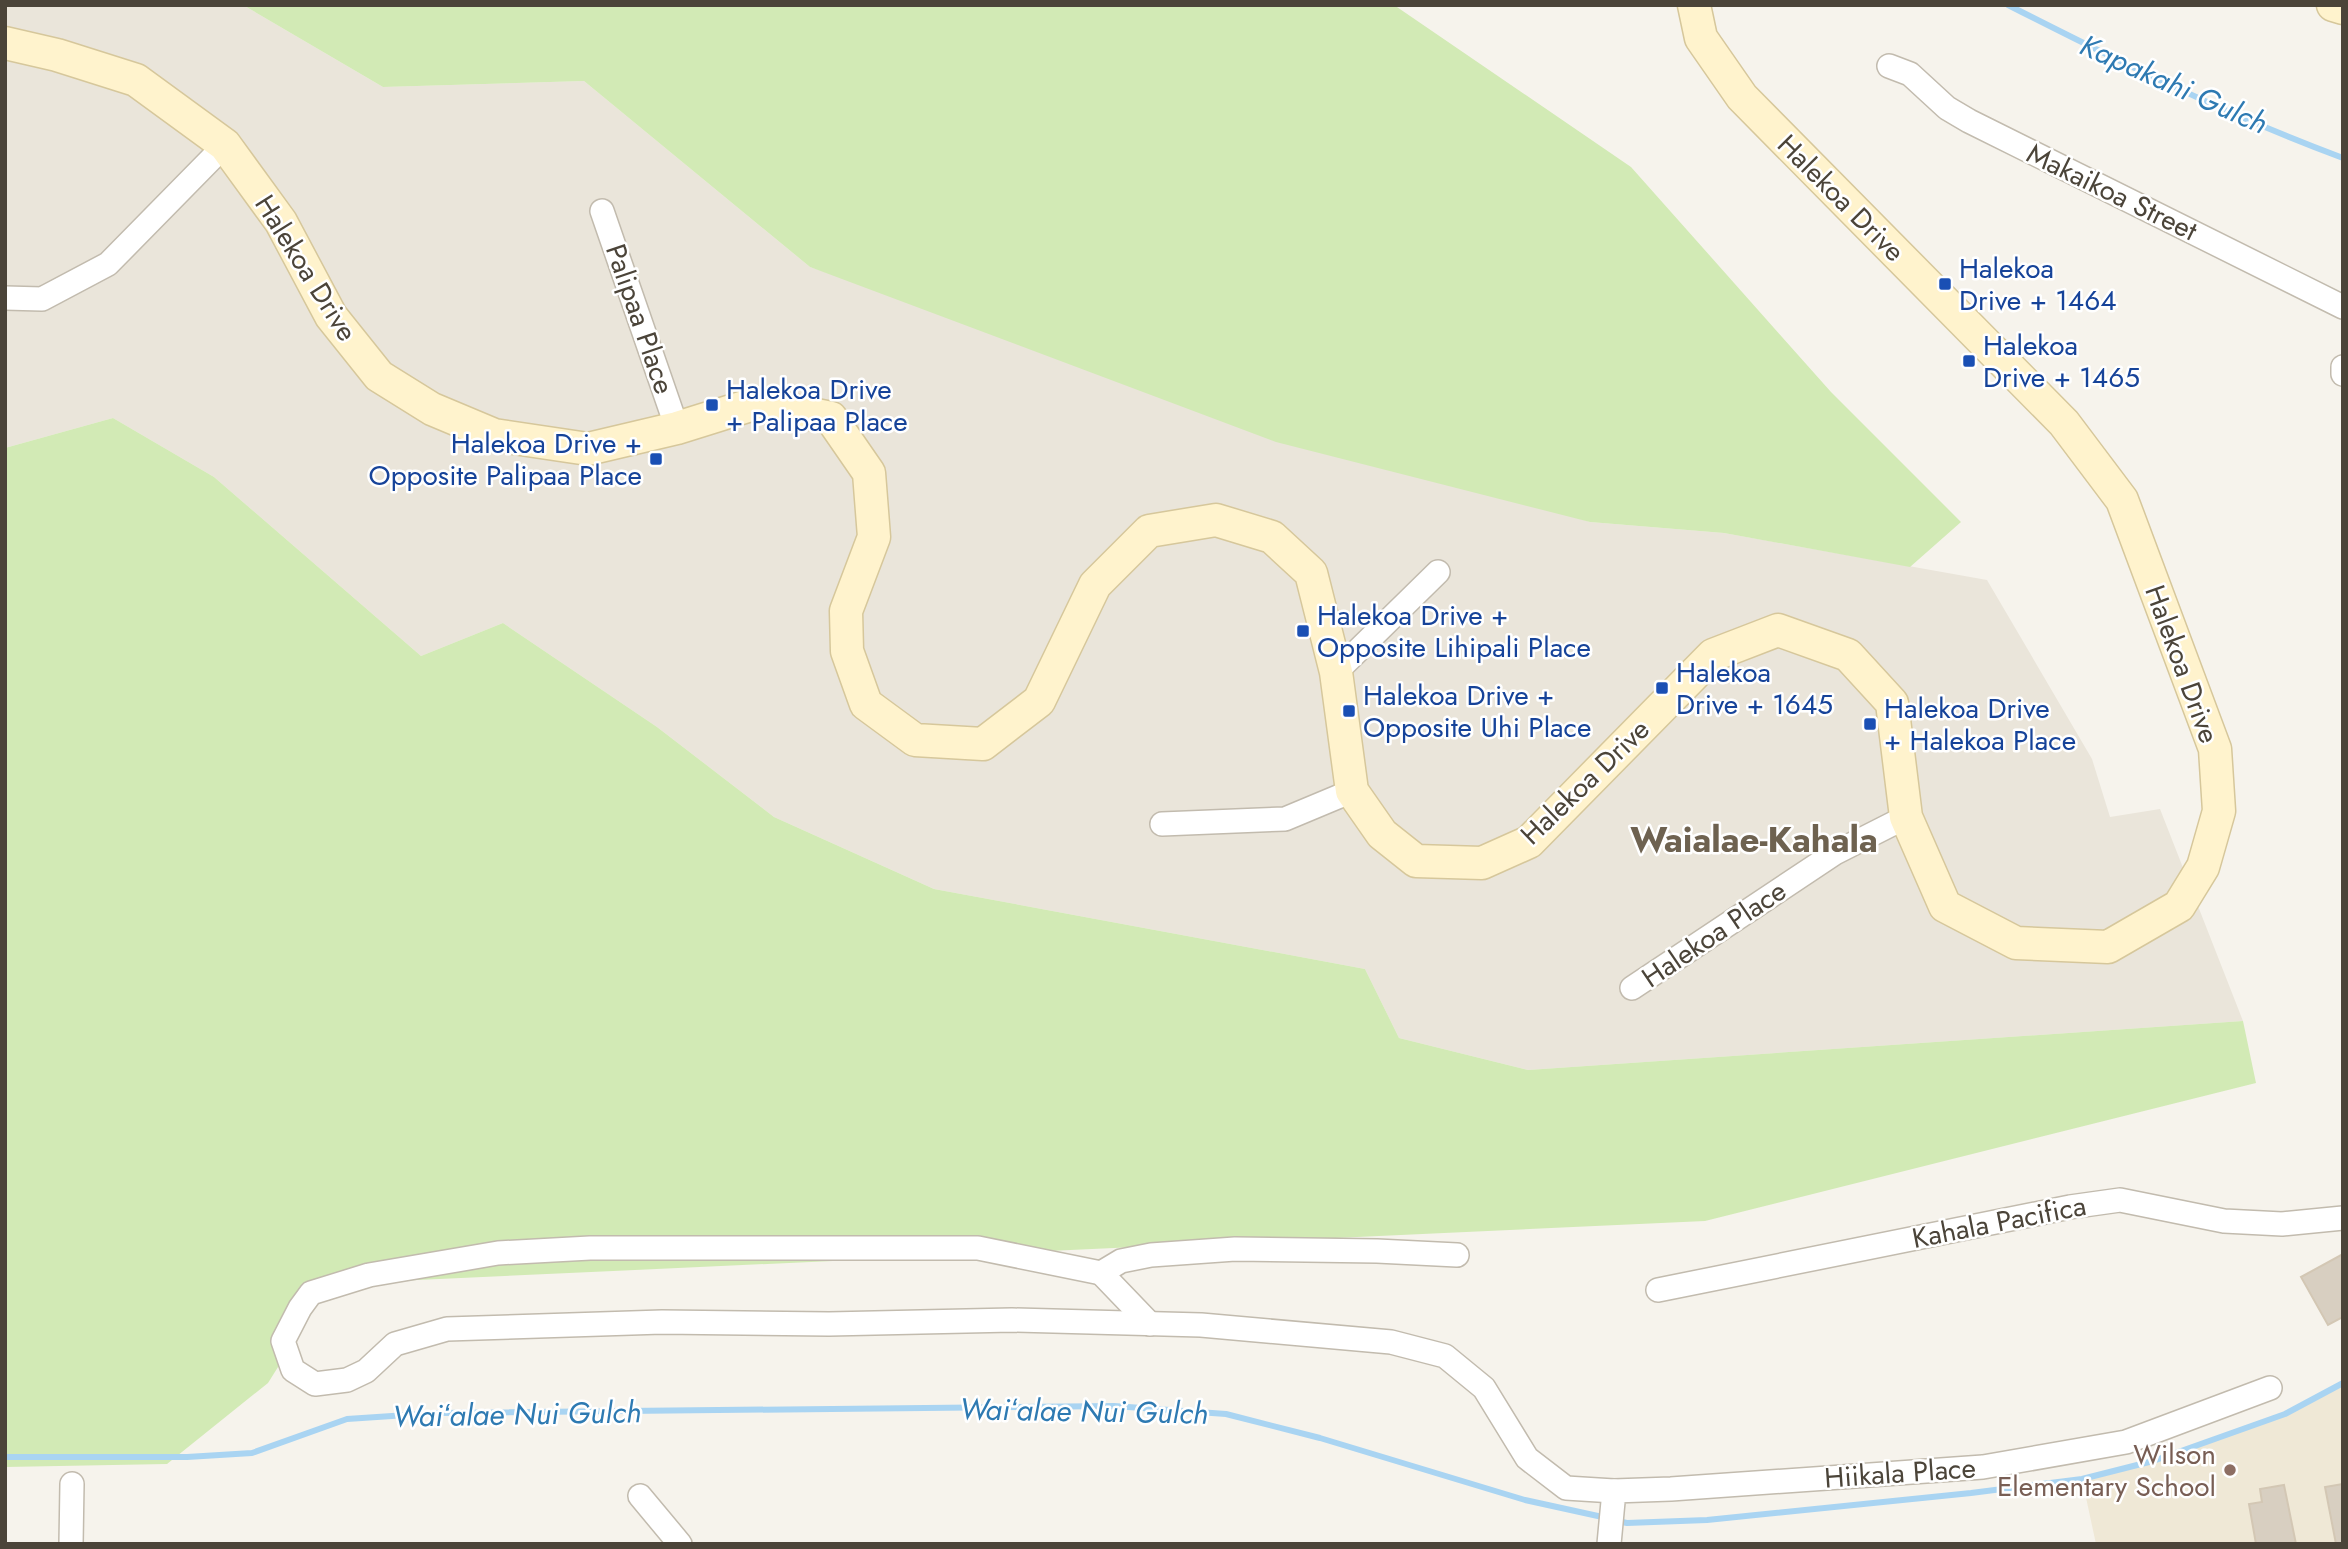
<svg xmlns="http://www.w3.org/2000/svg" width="2348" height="1549" font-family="Jost,sans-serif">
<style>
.residential{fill:#eae5da}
.education{fill:#efe8d6}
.green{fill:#d2eab5}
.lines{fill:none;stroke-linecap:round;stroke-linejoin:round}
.stream{stroke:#a9d4f2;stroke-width:6}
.building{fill:#d8cfc1;stroke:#d3c7b4;stroke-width:2}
.street-casing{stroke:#c2bbae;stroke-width:26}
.secondary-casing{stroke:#d6c79b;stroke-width:35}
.street{stroke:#fff;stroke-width:23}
.secondary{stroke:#fff3cd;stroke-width:32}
.transit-dot{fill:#1a4fb4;stroke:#fff;stroke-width:2.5}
.education-dot{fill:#8d6e63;stroke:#fff;stroke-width:2.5}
.labels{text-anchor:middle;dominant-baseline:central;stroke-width:5;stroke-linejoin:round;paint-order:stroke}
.street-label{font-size:28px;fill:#4b4439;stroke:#fff}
.transit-label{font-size:28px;fill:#164399;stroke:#fff;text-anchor:start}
.education-label{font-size:28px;fill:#785e54;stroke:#fff;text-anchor:end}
.water-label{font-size:30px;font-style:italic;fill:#2e7ab2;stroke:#fff}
.district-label{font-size:35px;font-weight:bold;fill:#6e6250;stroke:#fff}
</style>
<rect width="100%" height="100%" fill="#f6f3ec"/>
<!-- residential -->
<polygon class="residential" points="5,5 243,5 383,87 584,81 810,267 1590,522 1724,533 1987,580 2092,759 2110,817 2160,809 2243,1021 1528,1070 1399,1038 1365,969 934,889 774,817 657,727 503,623 421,656 214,477 113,418 5,448"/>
<!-- education -->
<polygon class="education" points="2343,1383 2343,1544 2096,1544 2082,1479 2153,1461 2285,1414"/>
<!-- green -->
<g class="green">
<polygon points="243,5 1394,5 1631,167 1831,392 1961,522 1910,567 1724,533 1590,522 1276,442 810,267 584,81 383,87"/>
<polygon points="113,418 214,477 421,656 503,623 657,727 774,817 934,889 1365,969 1399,1038 1528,1070 2243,1021 2256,1083 1705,1221 330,1284 268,1383 167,1464 5,1467 5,448"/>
</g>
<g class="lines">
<!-- stream -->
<g class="stream">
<path d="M2008,5c110,56 219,110 335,153"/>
<polyline points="5,1457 187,1457 252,1453 347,1419 437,1413 1114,1406 1226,1414 1320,1438 1525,1500 1607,1518"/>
<polyline points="1617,1521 1627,1523 1707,1520 1971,1493 2082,1479 2153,1461 2285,1414 2343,1383"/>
</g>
</g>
<!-- building -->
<g class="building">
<polygon points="2343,1254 2343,1317 2328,1325 2301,1277"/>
<polygon points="2343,1484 2343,1544 2336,1544 2325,1487"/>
<polygon points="2284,1485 2296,1544 2256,1544 2249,1504 2262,1502 2260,1489"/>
</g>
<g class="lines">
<!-- street casing -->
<g class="street-casing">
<g id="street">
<polyline points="1889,66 1910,74 1947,108 1969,121 2343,307"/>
<polyline points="602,211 677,428"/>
<polyline points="5,298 42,299 108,264 225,145"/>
<polyline points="2343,367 2343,374"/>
<polyline points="1336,672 1438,572"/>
<polyline points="1162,824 1285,819 1352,791"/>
<polyline points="1632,988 1835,853 1906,817"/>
<polyline points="1457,1255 1377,1251 1235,1249 1151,1255 1121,1261 1101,1273 978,1248 590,1248 498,1253 369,1275 311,1293 300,1308 283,1341 293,1370 315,1384 347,1380 366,1371 395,1344 447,1329 662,1322 829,1324 1012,1320 1201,1325 1391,1342 1445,1356 1484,1388 1527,1458 1566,1488 1614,1491"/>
<polyline points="1101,1273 1150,1324"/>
<polyline points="1658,1290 2070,1207 2120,1200 2224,1221 2282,1224 2343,1218"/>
<polyline points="640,1496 680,1544"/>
<polyline points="71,1544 72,1484"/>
<polyline points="1609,1544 1614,1491 1671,1489 1983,1467 2126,1442 2270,1388"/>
</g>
</g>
<!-- secondary casing -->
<g class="secondary-casing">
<g id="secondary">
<polyline points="2333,5 2343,8"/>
<polyline points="5,43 57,55 136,80 225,145 281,222 331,316 379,376 432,409 494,435 588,449 677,428 757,403 831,418 869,473 874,537 846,611 847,651 866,704 915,740 983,744 1039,701 1095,585 1149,531 1216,520 1272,537 1311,573 1336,672 1352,791 1382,834 1416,861 1482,863 1529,842 1713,655 1778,630 1848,655 1892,703 1906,817 1945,906 2016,943 2108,947 2179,906 2203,867 2219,811 2215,749 2122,500 2064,423 1742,97 1701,38 1694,5"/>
</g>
</g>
<!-- street -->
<use href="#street" class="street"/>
<!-- secondary -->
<use href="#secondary" class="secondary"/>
</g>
<!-- markers -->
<g class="transit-dot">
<rect x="1938" y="277" width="14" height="14" rx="3.5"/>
<rect x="1962" y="354" width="14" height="14" rx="3.5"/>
<rect x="705" y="398" width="14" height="14" rx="3.5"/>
<rect x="649" y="452" width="14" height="14" rx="3.5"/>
<rect x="1296" y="624" width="14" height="14" rx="3.5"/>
<rect x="1655" y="681" width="14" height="14" rx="3.5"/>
<rect x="1342" y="704" width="14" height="14" rx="3.5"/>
<rect x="1863" y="717" width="14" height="14" rx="3.5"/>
</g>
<circle class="education-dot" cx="2230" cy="1470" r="7"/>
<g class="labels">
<!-- street labels -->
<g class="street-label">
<text transform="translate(2112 192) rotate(26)">Makaikoa Street</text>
<text transform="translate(1841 198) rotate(45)">Halekoa Drive</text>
<text transform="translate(306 268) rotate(58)">Halekoa Drive</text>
<text transform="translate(640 319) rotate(71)">Palipaa Place</text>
<text transform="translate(2182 664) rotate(70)">Halekoa Drive</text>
<text transform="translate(1585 782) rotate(-44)">Halekoa Drive</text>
<text transform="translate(1714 934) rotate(-34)">Halekoa Place</text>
<text transform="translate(1999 1222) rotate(-11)">Kahala Pacifica</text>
<text transform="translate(1900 1473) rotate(-4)">Hiikala Place</text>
</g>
<!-- transit labels -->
<g class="transit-label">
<text x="1959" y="268">Halekoa<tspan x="1959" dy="32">Drive + 1464</tspan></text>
<text x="1983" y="345">Halekoa<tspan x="1983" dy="32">Drive + 1465</tspan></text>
<text x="726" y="389">Halekoa Drive<tspan x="726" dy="32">+ Palipaa Place</tspan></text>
<text x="642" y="443" text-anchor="end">Halekoa Drive +<tspan x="642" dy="32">Opposite Palipaa Place</tspan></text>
<text x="1317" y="615">Halekoa Drive +<tspan x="1317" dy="32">Opposite Lihipali Place</tspan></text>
<text x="1676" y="672">Halekoa<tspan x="1676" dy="32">Drive + 1645</tspan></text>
<text x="1363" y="695">Halekoa Drive +<tspan x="1363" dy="32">Opposite Uhi Place</tspan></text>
<text x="1884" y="708">Halekoa Drive<tspan x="1884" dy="32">+ Halekoa Place</tspan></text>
</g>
<!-- education labels -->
<g class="education-label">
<text x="2216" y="1454">Wilson<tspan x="2216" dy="32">Elementary School</tspan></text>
</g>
<!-- water labels -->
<g class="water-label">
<text transform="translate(2174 84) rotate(24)">Kapakahi Gulch</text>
<text transform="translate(1084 1411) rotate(1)">Waiʻalae Nui Gulch</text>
<text transform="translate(517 1414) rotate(-1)">Waiʻalae Nui Gulch</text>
</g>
<!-- district labels -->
<g class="district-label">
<text x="1754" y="840">Waialae-Kahala</text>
</g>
</g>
<!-- border -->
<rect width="2348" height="1549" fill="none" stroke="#4b4439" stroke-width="14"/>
</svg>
